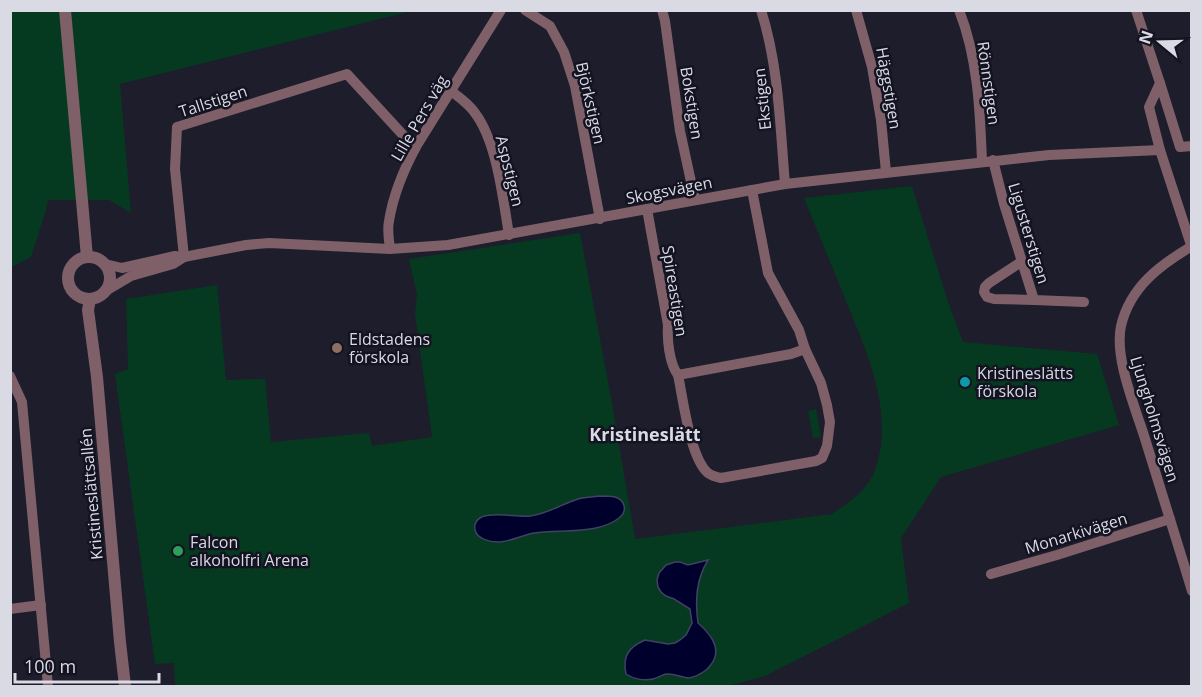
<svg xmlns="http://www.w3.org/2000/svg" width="1202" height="697" font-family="'Open Sans',sans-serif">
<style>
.green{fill:#063a20;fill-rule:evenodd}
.water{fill:#00002c;stroke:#414164;stroke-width:1.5}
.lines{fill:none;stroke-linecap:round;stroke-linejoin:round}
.minor{stroke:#7f6068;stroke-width:10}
.tertiary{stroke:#7f6068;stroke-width:12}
.education-dot{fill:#8d6e63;stroke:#141322;stroke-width:2}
.culture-dot{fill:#0f9aa8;stroke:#141322;stroke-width:2}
.leisure-dot{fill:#2e9e5b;stroke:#141322;stroke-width:2}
.labels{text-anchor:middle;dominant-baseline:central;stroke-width:5;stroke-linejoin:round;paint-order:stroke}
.street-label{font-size:16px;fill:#dadae5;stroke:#141322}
.poi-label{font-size:16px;fill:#dadae5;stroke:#141322;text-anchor:start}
.neighbourhood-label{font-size:18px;font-weight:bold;fill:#dadae5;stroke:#141322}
</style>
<rect width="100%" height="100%" fill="#1d1d2c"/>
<!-- green -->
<g class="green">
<polygon points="11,11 411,11 120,84 131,213 109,200 48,200 46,210 31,257 11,267"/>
<path d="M912,186l35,113 16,43 134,12 22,71 -178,52 -40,61 8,65 -144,73 -37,10h-553l-1,-23 -19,1 -40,-290 13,-5 -2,-70 91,-14 9,95 39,-1 6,63 98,-9 3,13 60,-9 -17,-123 2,-20 -8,-35 171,-26 32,170 23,136 197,-25c16,-11 30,-20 40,-37 5,-10 7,-21 9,-31 6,-54 -18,-102 -37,-150 -13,-33 -27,-65 -40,-98zM707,561c-12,19 -12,40 -9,62l12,10 5,25 -10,13 -16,7 -23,-4 -13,5 -25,-26 12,-11 13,-1 15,3 7,-1 5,-3 6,-5 6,-12 -1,-14c-16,-9 -37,-13 -32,-36l21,-11 8,3z"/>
<polygon points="816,409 821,437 813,438 808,411"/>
</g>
<!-- water -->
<g class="water">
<path d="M601,496c5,0 9,0 14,1 10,3 13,14 4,21 -21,17 -60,11 -85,15 -12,2 -24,9 -36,9 -8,0 -21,-3 -23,-12 -2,-12 9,-15 18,-15 13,-1 25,2 37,1 17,-2 32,-12 48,-17 7,-2 15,-2 23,-3z"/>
<path d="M708,560c-12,20 -13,40 -10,63 15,13 27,30 8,47 -4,3 -11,7 -17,8 -7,0 -15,-5 -23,-4 -4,1 -8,4 -13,5 -9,2 -20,0 -27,-5 -4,-18 3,-27 19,-34l23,4 7,-1 5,-3 6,-5 6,-12 -2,-14 -16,-10 -8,-3 -5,-4 -3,-5 -1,-7 2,-7 7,-8 9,-3h5l8,3z"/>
</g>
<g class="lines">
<!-- minor -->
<g class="minor">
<polyline points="525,10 550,26 564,52 575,86 600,219"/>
<polyline points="662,10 665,21 680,131 695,200"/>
<path d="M761,10c18,57 19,116 24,174"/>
<polyline points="856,10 872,67 881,120 886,172"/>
<path d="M959,10c19,48 21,101 23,151"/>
<polyline points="1136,10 1160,83 1149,107 1160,150 1192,248"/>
<polyline points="1160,83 1180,147 1192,146"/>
<path d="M451,91c9,7 18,13 24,22 22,29 28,86 34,122"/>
<polyline points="993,160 1004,204 1034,300 1084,302"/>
<path d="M647,209l21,116c-1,14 1,38 10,50 5,23 12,83 30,98 4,3 8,4 13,5l95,-17 6,-3 5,-12 3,-24 -3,-17 -6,-22 -16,-34 -6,-19 -31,-57 -16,-83"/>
<path d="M1192,246c-32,19 -62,41 -71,80 -7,33 15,83 25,116 15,49 31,99 46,149"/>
<path d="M390,249c-1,-9 -3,-19 -1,-28 4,-25 16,-54 28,-76l84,-135"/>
<polyline points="184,257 175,169 177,127 347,74 415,148"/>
<polyline points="1021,262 989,283 985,287 984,292 987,297 994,299 1034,300"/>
<polyline points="105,264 122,268 175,256 184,257 246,245 269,243 390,249 448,245 785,184 1049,155 1160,150"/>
<polyline points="104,292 131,276 173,264 184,257"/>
<polyline points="678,375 791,354 805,349"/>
<polyline points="10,376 22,402 48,686"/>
<polyline points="991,574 1057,555 1170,519"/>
<polyline points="10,609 41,605"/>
</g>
<!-- tertiary -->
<g class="tertiary">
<polyline points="65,10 87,257"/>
<circle cx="89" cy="278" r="21"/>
<polyline points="90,299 88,310 97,377 120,642 125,686"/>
</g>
</g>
<!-- markers -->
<circle class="education-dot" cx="337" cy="348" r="6"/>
<circle class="culture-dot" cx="965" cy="382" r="6"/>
<circle class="leisure-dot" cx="178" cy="551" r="6"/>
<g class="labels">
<!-- street labels -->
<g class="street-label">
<text transform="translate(989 83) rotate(82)">Rönnstigen</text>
<text transform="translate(889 88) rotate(80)">Häggstigen</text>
<text transform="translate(762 99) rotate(-96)">Ekstigen</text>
<text transform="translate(213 101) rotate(-18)">Tallstigen</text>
<text transform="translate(591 103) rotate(77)">Björkstigen</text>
<text transform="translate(692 103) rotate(81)">Bokstigen</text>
<text transform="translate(419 118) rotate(-60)">Lille Pers väg</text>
<text transform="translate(510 171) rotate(76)">Aspstigen</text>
<text transform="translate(669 190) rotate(-11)">Skogsvägen</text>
<text transform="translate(1029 233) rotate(73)">Ligusterstigen</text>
<text transform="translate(675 291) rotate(81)">Spireastigen</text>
<text transform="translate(1155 419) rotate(73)">Ljungholmsvägen</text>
<text transform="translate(91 494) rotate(-95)">Kristineslättsallén</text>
<text transform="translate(1076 533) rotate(-17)">Monarkivägen</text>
</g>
<!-- poi labels -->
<g class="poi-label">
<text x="349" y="339">Eldstadens<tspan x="349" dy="18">förskola</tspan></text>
<text x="977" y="373">Kristineslätts<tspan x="977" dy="18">förskola</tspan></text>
<text x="190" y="542">Falcon<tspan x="190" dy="18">alkoholfri Arena</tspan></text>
</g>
<!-- neighbourhood labels -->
<g class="neighbourhood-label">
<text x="645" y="434">Kristineslätt</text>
</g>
</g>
<!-- border -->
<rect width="1202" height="697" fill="none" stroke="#dadae5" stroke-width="24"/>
<!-- north arrow -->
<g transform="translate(1160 42) rotate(289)" stroke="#141322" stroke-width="4.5" paint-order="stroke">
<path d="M0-4.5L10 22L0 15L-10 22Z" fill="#dadae5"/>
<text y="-9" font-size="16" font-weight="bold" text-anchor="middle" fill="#dadae5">N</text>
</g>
<!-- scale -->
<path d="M15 673v9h144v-9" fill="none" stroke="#dadae5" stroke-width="3"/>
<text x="24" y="673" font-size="18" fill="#dadae5" stroke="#141322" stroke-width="4.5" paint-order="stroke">100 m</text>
</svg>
